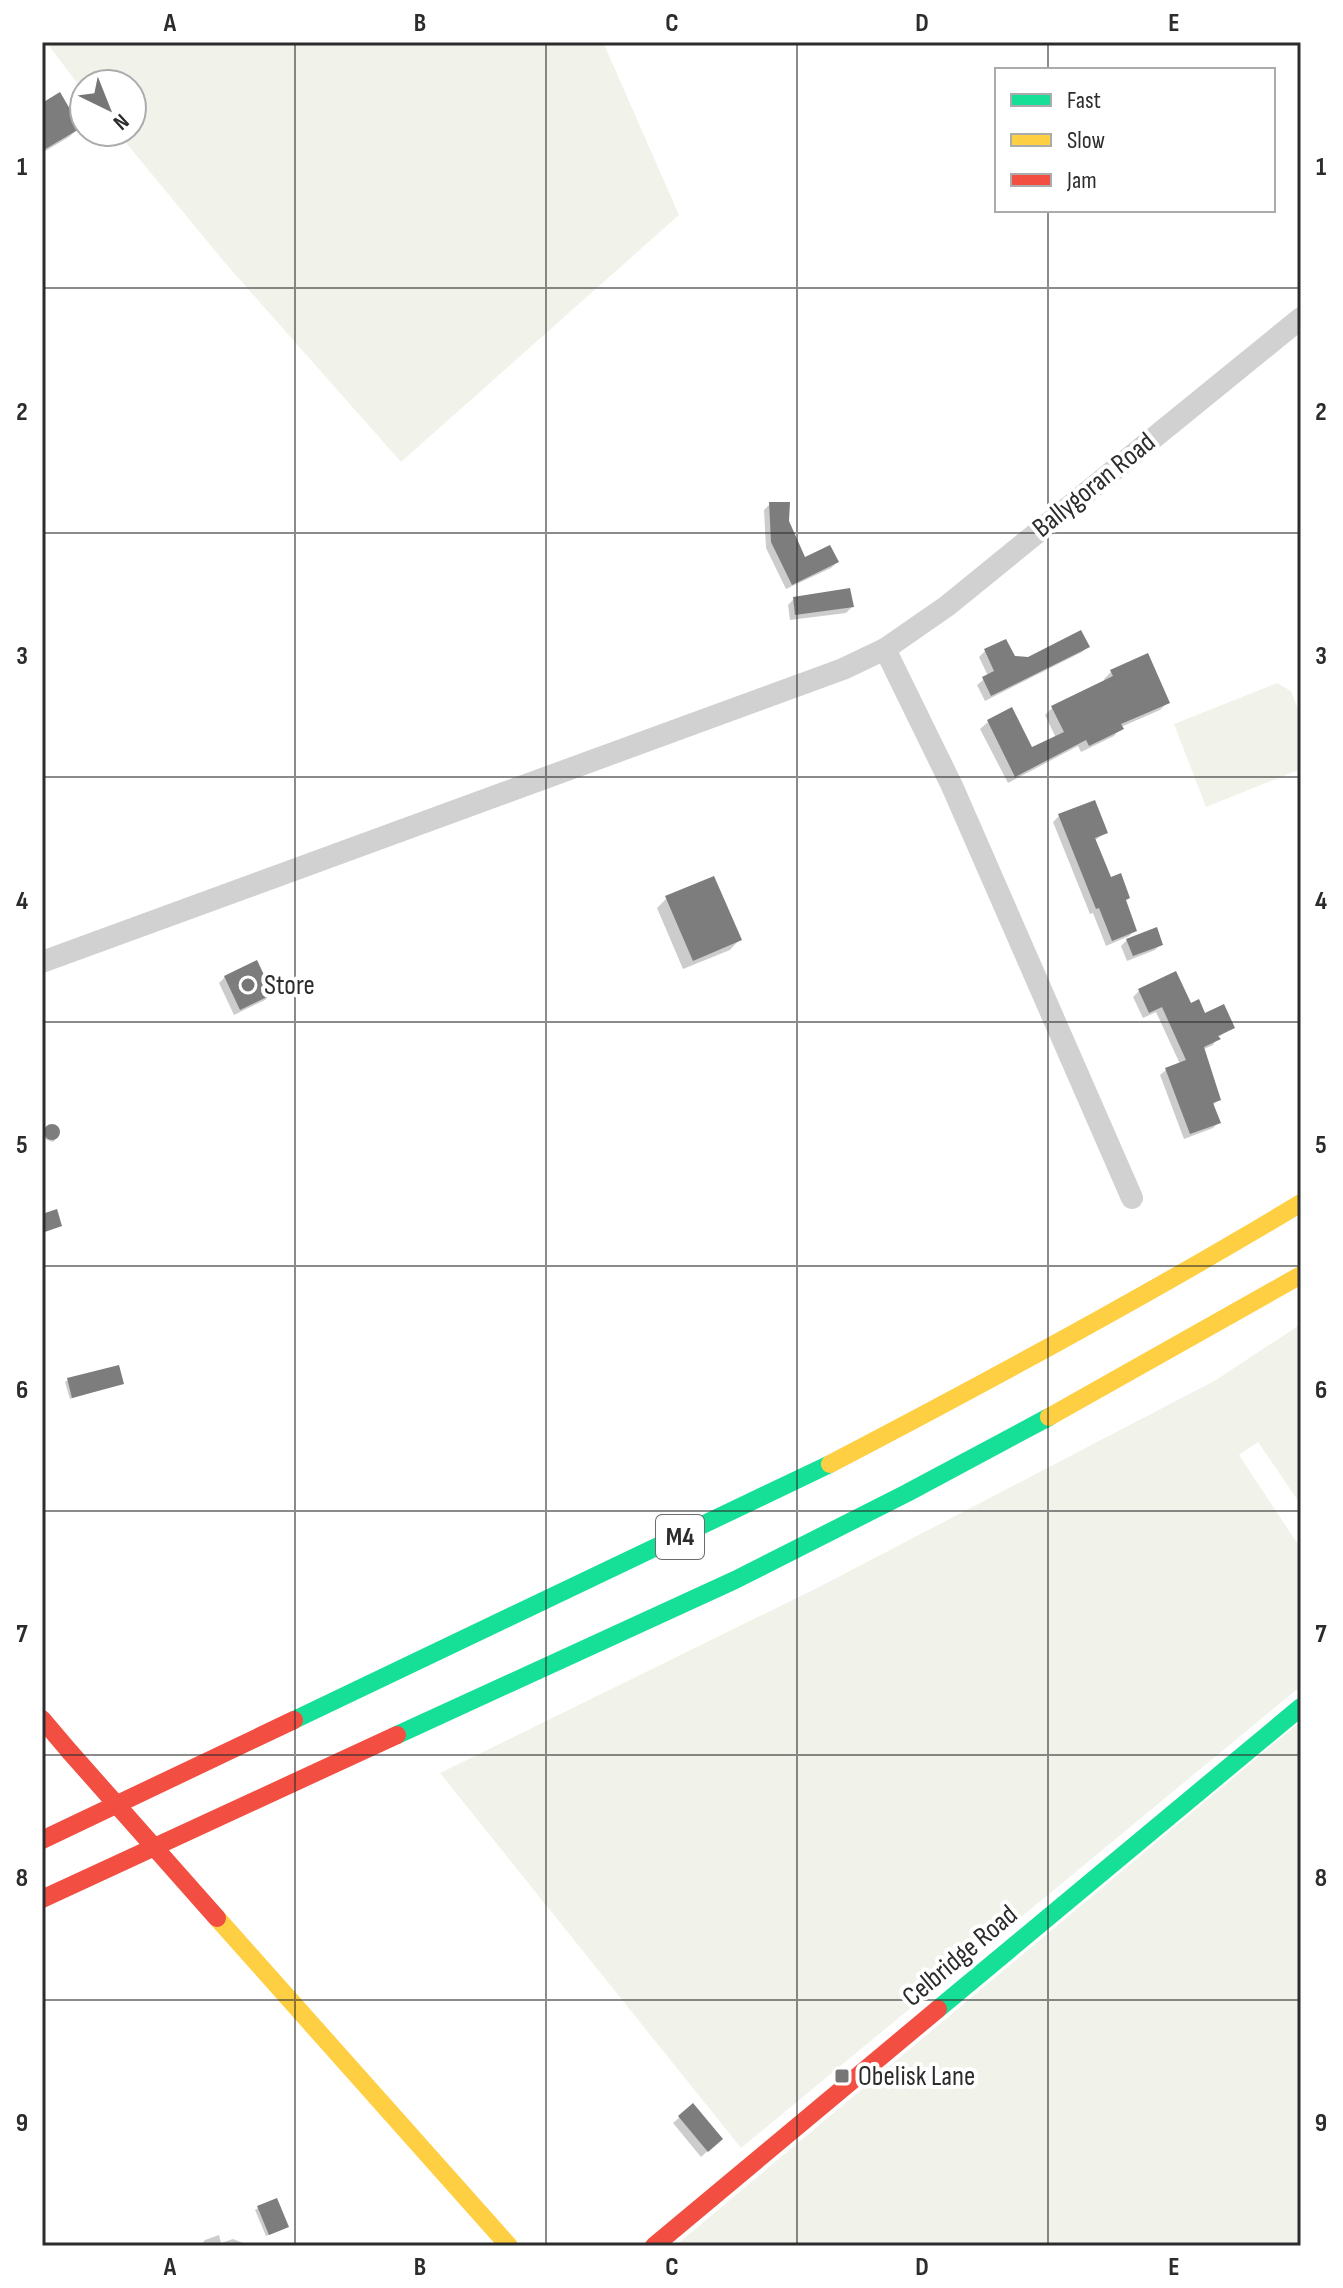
<svg xmlns="http://www.w3.org/2000/svg" width="1343" height="2288" font-family="'Sofia Sans Condensed',sans-serif">
<style>
.green{fill:#f1f3ea}
.shadow{fill:#0003}
.building{fill:#7d7d7d}
.lines{fill:none;stroke-linecap:round;stroke-linejoin:round}
.street{stroke:#d1d1d1;stroke-width:22}
.fast{stroke:#16e098;stroke-width:18}
.slow{stroke:#ffcf43;stroke-width:18}
.jam{stroke:#f24e42;stroke-width:18}
.jam-bridge{stroke:#f24e42;stroke-width:18}
.grid{fill:none;stroke:#2c2c2c;stroke-width:2;stroke-opacity:0.55}
.poi-dot{fill:#767676;stroke:#fff;stroke-width:3}
.labels{text-anchor:middle;dominant-baseline:central;stroke-width:8;stroke-linejoin:round;paint-order:stroke}
.shield{fill:#fff;stroke:#6b6b6b;stroke-width:2}
.shield-label{font-size:26px;font-weight:bold;fill:#2c2c2c}
.street-label{font-size:28px;fill:#2c2c2c;stroke:#fff}
.poi-label{font-size:28px;fill:#2c2c2c;stroke:#fff;text-anchor:start}
.neatline{fill:none;stroke:#2c2c2c;stroke-width:3}
.grid-label{font-size:26px;text-anchor:middle;font-weight:bold;fill:#2c2c2c}
</style>
<rect width="100%" height="100%" fill="#fff"/>
<!-- green -->
<g class="green">
<polygon points="46,42 603,42 679,215 401,462 226,264 117,132 132,132 132,84 84,84 84,92"/>
<polygon points="1277,683 1291,691 1301,717 1301,769 1206,807 1174,724"/>
<polygon points="1301,1324 1301,1505 1258,1442 1239,1455 1301,1549 1301,1686 741,2148 440,1773 819,1587 1216,1380"/>
<polygon points="1301,1721 1301,2246 675,2246"/>
</g>
<!-- shadow -->
<g class="shadow">
<polygon points="42,100 79,128 69,137 42,153"/>
<polygon points="770,504 787,521 804,560 837,562 831,568 786,589 766,548 764,510"/>
<polygon points="794,599 852,607 846,613 790,620 788,605"/>
<polygon points="1088,647 1082,652 985,701 977,685 988,676 979,657 985,651 1028,659"/>
<polygon points="1111,672 1167,703 1160,710 1121,727 1114,736 1081,752 1078,746 1008,783 980,729 988,722 1011,710 1031,750 1056,738 1045,715 1052,708 1105,682 1104,679"/>
<polygon points="1059,816 1106,832 1094,841 1110,879 1124,901 1135,930 1129,936 1106,946 1093,913 1090,914 1053,822"/>
<polygon points="667,898 739,940 730,950 683,969 657,908"/>
<polygon points="1127,940 1161,944 1155,950 1127,961 1121,946"/>
<polygon points="225,977 271,994 265,1000 234,1015 219,983"/>
<polygon points="1139,991 1190,1005 1204,1016 1232,1028 1217,1038 1213,1045 1202,1050 1219,1099 1212,1106 1219,1122 1213,1128 1184,1139 1160,1075 1166,1070 1180,1064 1156,1012 1143,1018 1133,997"/>
<polygon points="54,1125 58,1131 55,1140 53,1142 42,1138 47,1129"/>
<polygon points="68,1380 122,1383 70,1399 65,1382"/>
<polygon points="693,2106 714,2145 701,2157 673,2123"/>
<polygon points="258,2208 284,2229 266,2236 255,2210"/>
<polygon points="219,2235 221,2243 233,2239 251,2246 200,2246 205,2240"/>
</g>
<!-- building -->
<g class="building">
<polygon points="60,92 81,128 42,151 42,103"/>
<polygon points="769,502 790,502 789,521 805,557 830,545 839,562 792,585 771,542"/>
<polygon points="850,588 854,607 795,615 793,597"/>
<polygon points="1081,630 1090,647 991,696 982,677 994,671 984,649 1006,639 1015,656 1028,657"/>
<polygon points="1148,653 1170,703 1121,724 1124,729 1089,746 1086,740 1015,777 987,720 1012,707 1032,747 1064,732 1051,706 1113,676 1110,670"/>
<polygon points="1095,800 1108,833 1095,838 1111,877 1121,873 1130,898 1126,900 1137,931 1112,941 1099,908 1096,909 1058,814"/>
<polygon points="714,876 742,940 693,961 665,896"/>
<polygon points="1157,927 1163,945 1133,956 1126,939"/>
<polygon points="257,960 273,994 240,1010 224,976"/>
<polygon points="1176,971 1191,1003 1199,999 1205,1013 1224,1004 1235,1028 1218,1036 1221,1039 1204,1047 1221,1100 1213,1103 1221,1123 1190,1134 1165,1068 1186,1060 1162,1007 1149,1013 1138,989"/>
<circle cx="52" cy="1132" r="8"/>
<polygon points="57,1209 62,1226 42,1233 42,1214"/>
<polygon points="119,1365 124,1384 72,1398 67,1378"/>
<polygon points="693,2103 723,2139 708,2152 678,2116"/>
<polygon points="277,2198 289,2227 269,2235 257,2206"/>
</g>
<g class="lines">
<!-- street -->
<g class="street">
<polyline points="885,649 952,786 1132,1198"/>
<polyline points="42,962 843,669 885,649 947,606 1301,318"/>
</g>
<!-- fast -->
<g class="fast">
<polyline points="294,1720 830,1464"/>
<polyline points="397,1735 735,1580 907,1493 1049,1417"/>
<polyline points="938,2009 1301,1707"/>
</g>
<!-- slow -->
<g class="slow">
<polyline points="1049,1417 1301,1275"/>
<path d="M830,1464c159,-83 317,-168 471,-261"/>
<polyline points="217,1918 509,2246"/>
</g>
<!-- jam -->
<g class="jam">
<polyline points="42,1719 70,1752"/>
<polyline points="42,1840 294,1720"/>
<polyline points="42,1899 397,1735"/>
<polyline points="654,2246 938,2009"/>
</g>
<!-- jam-bridge -->
<polyline class="jam-bridge" points="70,1752 217,1918"/>
</g>
<!-- grid -->
<path class="grid" d="M295,42v2204M546,42v2204M797,42v2204M1048,42v28M1048,210v2036M42,288h1259M42,533h1259M42,777h1259M42,1022h1259M42,1266h1259M42,1511h1259M42,1755h1259M42,2000h1259"/>
<!-- markers -->
<g class="poi-dot">
<circle cx="248" cy="985" r="8"/>
<rect x="834" y="2068" width="16" height="16" rx="4"/>
</g>
<g class="labels">
<!-- shield labels -->
<rect class="shield" x="656" y="1515" width="48" height="44" rx="6"/>
<g class="shield-label">
<text x="680" y="1537">M4</text>
</g>
<!-- street labels -->
<g class="street-label">
<text transform="translate(1094 485) rotate(-39)">Ballygoran Road</text>
<text transform="translate(960 1956) rotate(-40)">Celbridge Road</text>
</g>
<!-- poi labels -->
<g class="poi-label">
<text x="264" y="985">Store</text>
<text x="858" y="2076">Obelisk Lane</text>
</g>
</g>
<!-- border -->
<rect width="1343" height="2288" fill="none" stroke="#ffffff" stroke-width="88"/>
<!-- legend -->
<rect x="995" y="68" width="280" height="144" fill="#ffffff" stroke="#ababab" stroke-width="2"/>
<rect x="1011" y="94" width="40" height="12" fill="#16e098" stroke="#ababab" stroke-width="2"/>
<text x="1067" y="108" font-size="24" fill="#2c2c2c">Fast</text>
<rect x="1011" y="134" width="40" height="12" fill="#ffcf43" stroke="#ababab" stroke-width="2"/>
<text x="1067" y="148" font-size="24" fill="#2c2c2c">Slow</text>
<rect x="1011" y="174" width="40" height="12" fill="#f24e42" stroke="#ababab" stroke-width="2"/>
<text x="1067" y="188" font-size="24" fill="#2c2c2c">Jam</text>
<!-- north arrow -->
<g transform="translate(108 108) rotate(137)"><circle r="38" fill="#ffffff" stroke="#ababab" stroke-width="2"/>
<path d="M0-6L14 30L0 20L-14 30Z" fill="#767676"/>
<text y="-12" font-size="22" font-weight="bold" text-anchor="middle" fill="#2c2c2c">N</text>
</g>
<rect x="44" y="44" width="1255" height="2200" class="neatline"/>
<g class="grid-label">
<text x="170" y="31">A</text>
<text x="420" y="31">B</text>
<text x="672" y="31">C</text>
<text x="922" y="31">D</text>
<text x="1174" y="31">E</text>
<text x="22" y="175">1</text>
<text x="1321" y="175">1</text>
<text x="22" y="420">2</text>
<text x="1321" y="420">2</text>
<text x="22" y="664">3</text>
<text x="1321" y="664">3</text>
<text x="22" y="909">4</text>
<text x="1321" y="909">4</text>
<text x="22" y="1153">5</text>
<text x="1321" y="1153">5</text>
<text x="22" y="1398">6</text>
<text x="1321" y="1398">6</text>
<text x="22" y="1642">7</text>
<text x="1321" y="1642">7</text>
<text x="22" y="1886">8</text>
<text x="1321" y="1886">8</text>
<text x="22" y="2131">9</text>
<text x="1321" y="2131">9</text>
<text x="170" y="2275">A</text>
<text x="420" y="2275">B</text>
<text x="672" y="2275">C</text>
<text x="922" y="2275">D</text>
<text x="1174" y="2275">E</text>
</g>
</svg>
